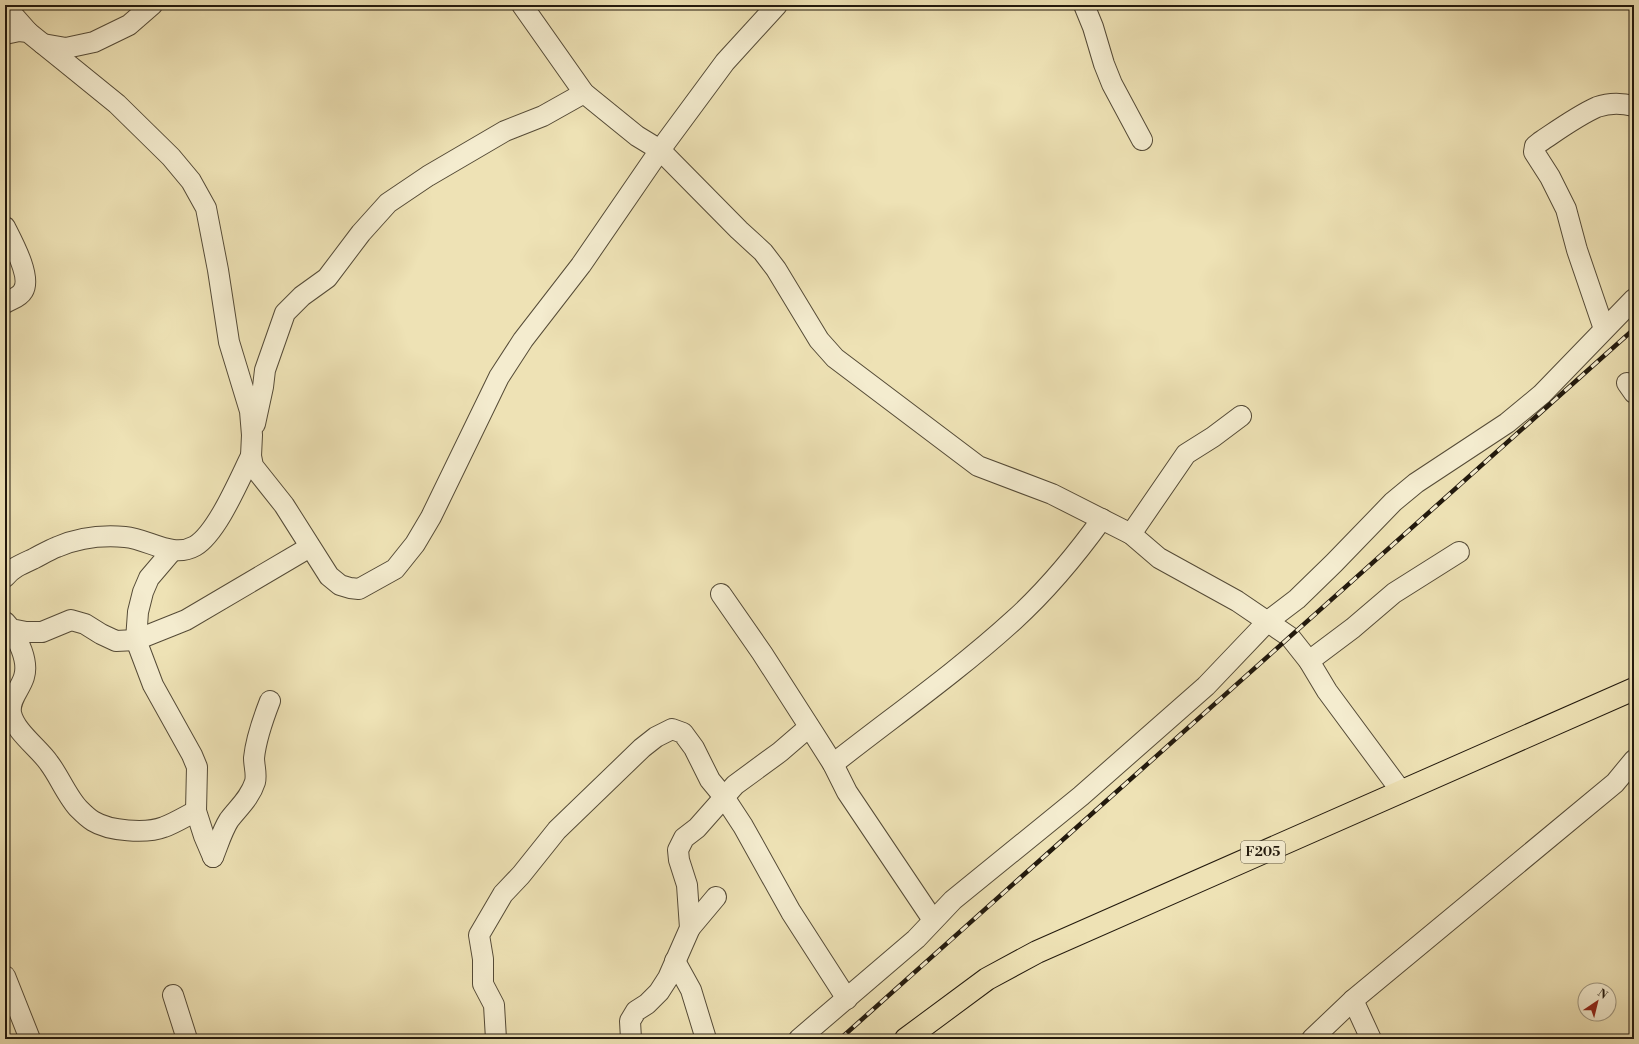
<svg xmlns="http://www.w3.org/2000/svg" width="1639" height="1044" font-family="'Libre Bodoni',serif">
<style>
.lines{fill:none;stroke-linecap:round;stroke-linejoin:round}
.minor-casing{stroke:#554b37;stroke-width:22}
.major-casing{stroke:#22190d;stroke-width:24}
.minor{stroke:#f4eccf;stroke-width:20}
.major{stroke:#eee2b5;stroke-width:22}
.rail-casing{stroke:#22190d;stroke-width:4.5}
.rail{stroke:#f4eccf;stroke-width:3;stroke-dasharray:9;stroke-linecap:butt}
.labels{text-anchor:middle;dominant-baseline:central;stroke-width:4;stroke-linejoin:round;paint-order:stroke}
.shield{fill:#f4eccf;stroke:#615847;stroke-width:1}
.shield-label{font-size:13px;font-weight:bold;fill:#22190d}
</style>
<rect width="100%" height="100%" fill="#eee2b5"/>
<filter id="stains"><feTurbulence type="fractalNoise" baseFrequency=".005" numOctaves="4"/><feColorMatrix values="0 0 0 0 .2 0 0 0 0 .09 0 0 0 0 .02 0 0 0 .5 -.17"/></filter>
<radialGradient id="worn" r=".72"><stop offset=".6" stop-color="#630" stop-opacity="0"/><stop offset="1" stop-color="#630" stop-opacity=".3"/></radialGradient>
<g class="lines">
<!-- minor casing -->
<g class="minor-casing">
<g id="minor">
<polyline points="522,5 584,93 637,136 660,150 739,230 763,252 776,269 819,340 835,358 978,466 1052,494 1131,534 1159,558 1237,601 1290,637 1309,661 1327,691 1401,791"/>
<polyline points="1084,5 1093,27 1104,64 1112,84 1142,140"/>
<polyline points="5,6 28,32"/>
<polyline points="5,34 19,31 28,32 64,61 117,104 171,157 191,181 206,208 218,270 229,342 250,411 252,435 251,456 253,466 284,505 329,576 340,585 350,588 359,589 395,569 415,544 431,517 499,377 523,340 581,265 660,150 725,62 777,5"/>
<polyline points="43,44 66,48 94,42 129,25 152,5"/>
<path d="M5,227c7,14 27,50 18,64 -4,7 -12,8 -18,12"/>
<path d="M1604,329l-27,-79 -11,-41 -16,-32 -16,-25 1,-6 5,-4c18,-12 37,-26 57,-35 11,-4 25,-4 37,-1"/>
<polyline points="1627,383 1634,393"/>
<polyline points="255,424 263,387 265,370 285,313 302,296 327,278 361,233 388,203 428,176 505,131 543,116 584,93"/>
<polyline points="1131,534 1186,454 1213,437 1241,416"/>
<polyline points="172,551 149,578 143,592 138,612 136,640 153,685 192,755 197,767 196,811 204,836 213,857"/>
<path d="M5,577c7,-9 17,-13 28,-18 8,-4 16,-9 24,-12 21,-9 46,-12 68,-10 24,2 47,22 70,9 22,-13 44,-66 56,-90"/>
<polyline points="721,594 762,653 814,734 833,764 847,792 933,920"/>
<polyline points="5,622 11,629 26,632 42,632 71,620 85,624 101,634 116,641 136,640 186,620 310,547"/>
<path d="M11,629c8,13 18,32 13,48 -4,13 -15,22 -13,36 4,19 28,35 38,50 10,13 19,35 30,46 4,4 9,9 14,12 16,10 53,13 71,6 11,-4 22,-11 32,-16"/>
<polyline points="1309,661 1353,628 1394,593 1459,552"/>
<path d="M833,764c61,-48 124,-92 181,-144 33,-30 62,-65 88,-101"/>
<path d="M213,857c5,-12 9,-26 16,-37 9,-12 21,-22 26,-38 2,-8 -1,-16 -1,-24 2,-20 9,-39 16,-57"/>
<polyline points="690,928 716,897"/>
<polyline points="675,961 691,990 706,1039"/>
<polyline points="5,976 30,1039"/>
<polyline points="173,995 187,1039"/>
<polyline points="1353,1000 1371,1039"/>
<polyline points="496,1039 494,1005 483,984 483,959 479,935 503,894 521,875 557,830 642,748 656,737 672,729 683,733 694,748 710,780 724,797 743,826 791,912 847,999"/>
<polyline points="631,1039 630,1021 636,1011 647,1004 659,992 668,978 690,928 687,885 679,860 678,850 684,838 697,828 735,785 780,752 809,727"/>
<polyline points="799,1039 916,939 953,900 1081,796 1206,686 1268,621 1297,599 1334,563 1393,502 1416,483 1507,423 1542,394 1634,299"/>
<polyline points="1312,1039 1353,1000 1615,783 1634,760"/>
</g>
</g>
<!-- major casing -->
<g class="major-casing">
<polyline id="major" points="906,1039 987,979 1037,952 1634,689"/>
</g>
<!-- minor -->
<use href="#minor" class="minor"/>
<!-- major -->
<use href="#major" class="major"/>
<!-- rail casing -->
<g class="rail-casing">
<polyline id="rail" points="840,1039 1634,329"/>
</g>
<!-- rail -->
<use href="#rail" class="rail"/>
</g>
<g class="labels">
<!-- shield labels -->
<rect class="shield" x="1241" y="841" width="44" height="22" rx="3"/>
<g class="shield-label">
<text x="1263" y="852">F205</text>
</g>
</g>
<!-- margin -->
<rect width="1639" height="1044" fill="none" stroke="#eee2b5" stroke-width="20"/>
<rect x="6" y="6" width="1627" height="1032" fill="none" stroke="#22190d" stroke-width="2"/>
<rect x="10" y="10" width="1619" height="1024" fill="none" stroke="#22190d"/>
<!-- north arrow -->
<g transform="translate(1597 1002) rotate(35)"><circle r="19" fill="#f4eccf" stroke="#a09881"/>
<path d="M0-3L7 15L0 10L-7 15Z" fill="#8f2418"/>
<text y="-6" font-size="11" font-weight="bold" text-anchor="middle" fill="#22190d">N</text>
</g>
<rect width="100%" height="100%" filter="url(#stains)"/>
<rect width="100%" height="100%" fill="url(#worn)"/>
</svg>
